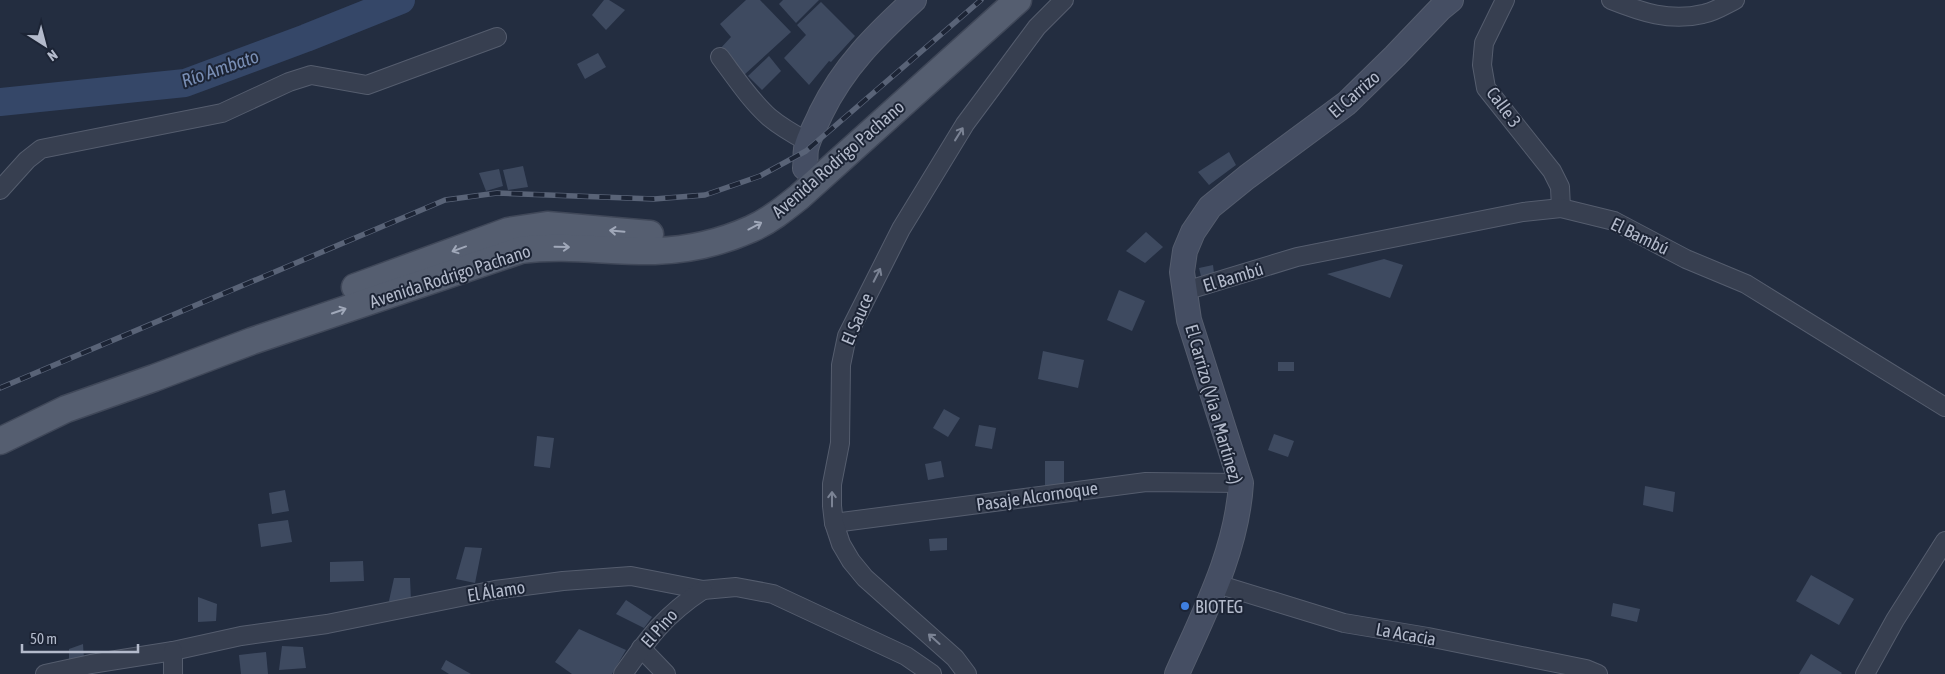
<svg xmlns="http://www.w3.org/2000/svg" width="1945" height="674" font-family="'Asap Condensed',sans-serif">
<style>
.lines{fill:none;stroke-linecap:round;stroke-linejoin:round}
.river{stroke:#354768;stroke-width:28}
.building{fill:#3e4a60}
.street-casing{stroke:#555d6e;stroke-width:20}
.secondary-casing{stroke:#555d6e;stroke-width:26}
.primary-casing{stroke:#404859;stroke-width:29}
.street{stroke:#373f50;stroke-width:18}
.secondary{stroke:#454e63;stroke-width:24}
.primary{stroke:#555e70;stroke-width:26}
.rail-casing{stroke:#596377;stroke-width:5.5}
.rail{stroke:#1c2435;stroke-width:4;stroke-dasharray:11;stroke-linecap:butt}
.oneway{stroke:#7b8394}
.oneway2{stroke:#a0a8b9}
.shop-dot{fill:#3f7fe0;stroke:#1c2435;stroke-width:2}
.labels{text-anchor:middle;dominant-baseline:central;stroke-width:4;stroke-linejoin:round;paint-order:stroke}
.street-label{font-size:18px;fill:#b3bacb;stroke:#1c2435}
.poi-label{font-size:18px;fill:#b3bacb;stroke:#1c2435;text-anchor:start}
.water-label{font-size:19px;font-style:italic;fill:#798eb4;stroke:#1c2435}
</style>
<rect width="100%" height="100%" fill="#232d40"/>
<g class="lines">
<!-- river -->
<polyline class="river" points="0,102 185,83 306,38 401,0"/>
</g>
<!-- building -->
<g class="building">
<polygon points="604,0 609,0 625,10 606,30 592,15"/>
<polygon points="746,0 760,0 791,32 744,75 719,50 731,37 720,24"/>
<polygon points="783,0 819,0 796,23 779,4"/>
<polygon points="821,2 855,36 831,62 829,61 809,85 784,58 806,35 797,25"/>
<polygon points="598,53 606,67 585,79 577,64"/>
<polygon points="769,56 781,71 762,90 748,76"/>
<polygon points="1229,152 1236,165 1209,185 1198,172"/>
<polygon points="523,166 528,187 508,190 503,170"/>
<polygon points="499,169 503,186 486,191 479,173"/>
<polygon points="1146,232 1163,247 1145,263 1126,251"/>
<polygon points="1384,259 1403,265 1390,298 1327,274"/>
<polygon points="1213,265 1214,273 1201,276 1199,268"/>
<polygon points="1119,290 1145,301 1132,331 1107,320"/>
<polygon points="1043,351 1084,360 1078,388 1038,379"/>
<rect x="1278" y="362" width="16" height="9"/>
<polygon points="944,409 960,418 948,437 933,428"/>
<polygon points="979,425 996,428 992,449 975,446"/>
<polygon points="1274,434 1294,441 1288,457 1268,450"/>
<polygon points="537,436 554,438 550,468 534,466"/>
<polygon points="941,461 944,477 928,480 925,464"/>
<rect x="1045" y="461" width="19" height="24"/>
<polygon points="1645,486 1675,492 1673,512 1643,505"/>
<polygon points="285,490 289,511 272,514 269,493"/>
<polygon points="288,520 292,542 261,547 258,524"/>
<polygon points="947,538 947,550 930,551 929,539"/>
<polygon points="465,547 482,548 475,583 456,579"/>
<polygon points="363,561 364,581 330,582 330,562"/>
<polygon points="1811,575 1854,599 1839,625 1796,601"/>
<polygon points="394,578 410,578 411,601 389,601"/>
<polygon points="198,597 217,604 216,621 198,622"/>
<polygon points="626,600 652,617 644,628 616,614"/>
<polygon points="1613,603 1640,609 1637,622 1611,616"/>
<polygon points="579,629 626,650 612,674 572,674 555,662"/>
<polygon points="83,644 84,659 69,662 69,649"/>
<polygon points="282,646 303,647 306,668 279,670"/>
<polygon points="266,652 268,674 241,674 239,655"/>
<polygon points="1811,654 1842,673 1841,674 1799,674"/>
<polygon points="446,660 471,674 449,674 441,669"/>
</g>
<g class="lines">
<!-- street casing -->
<g class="street-casing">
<g id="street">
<polyline points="1505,0 1484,43 1482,65 1486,88 1552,171 1560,187 1561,208"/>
<path d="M1611,0c30,12 59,22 92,14 11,-2 22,-9 32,-14"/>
<path d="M720,57c15,20 30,43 49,60 12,10 26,18 39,25"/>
<polyline points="0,190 27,160 41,149 222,113 289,82 311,75 367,85 497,37"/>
<polyline points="1185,291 1297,257 1523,212 1561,208 1614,221 1686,259 1746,284 1945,407"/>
<polyline points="834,523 1146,482 1241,483"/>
<polyline points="1217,584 1344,623 1428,637 1586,669 1598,674"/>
<polyline points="641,648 666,674"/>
<polyline points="45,674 91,664 173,651 241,636 327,624 495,590 563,581 631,576 703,590 736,587 773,594 906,656 932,674"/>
<polyline points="173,674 173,651"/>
<path d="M623,674c26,-37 42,-59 80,-84"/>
<polyline points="967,674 955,658 865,578 851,561 841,544 834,523 832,506 832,484 840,443 841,365 847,336 901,229 965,124 1037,27 1064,0"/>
<polyline points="1865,674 1895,620 1945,541"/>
</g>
</g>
<!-- secondary casing -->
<g class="secondary-casing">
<g id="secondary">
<path d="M819,180l-14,-12c1,-7 0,-13 1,-19 3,-13 10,-24 15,-36 23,-47 55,-78 93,-113"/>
<path d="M1177,674c27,-61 60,-123 64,-191l-52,-163 -7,-48 3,-21 8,-19 17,-25 37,-30 100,-74 48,-47 45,-47 11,-9"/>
</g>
</g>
<!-- primary casing -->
<g class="primary-casing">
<g id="primary">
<polyline points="355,287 508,231 547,225 650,234"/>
<path d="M0,441l66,-32 88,-31 98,-37 269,-91c45,-6 89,2 134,1 32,-1 67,-9 96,-22 18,-8 33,-20 48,-32l219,-197"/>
</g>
</g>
<!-- street -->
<use href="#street" class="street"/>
<!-- secondary -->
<use href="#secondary" class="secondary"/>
<!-- primary -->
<use href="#primary" class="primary"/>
<!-- rail casing -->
<g class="rail-casing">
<polyline id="rail" points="0,388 445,200 497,193 654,199 705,195 760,176 806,151 981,0"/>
</g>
<!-- rail -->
<use href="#rail" class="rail"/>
</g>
<!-- one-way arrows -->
<defs><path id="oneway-shaft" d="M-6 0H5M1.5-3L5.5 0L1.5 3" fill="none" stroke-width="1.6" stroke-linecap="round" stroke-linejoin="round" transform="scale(1.25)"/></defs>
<g class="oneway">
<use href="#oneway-shaft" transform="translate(959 134) rotate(-58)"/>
<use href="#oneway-shaft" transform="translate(877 275) rotate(-63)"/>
<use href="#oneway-shaft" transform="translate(832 499) rotate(-90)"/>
<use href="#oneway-shaft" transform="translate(934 639) rotate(-138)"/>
</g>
<g class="oneway2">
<use href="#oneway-shaft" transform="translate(755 226) rotate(-28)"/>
<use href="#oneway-shaft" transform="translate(617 231) rotate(-175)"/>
<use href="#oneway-shaft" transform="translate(562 247) rotate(1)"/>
<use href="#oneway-shaft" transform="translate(459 249) rotate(160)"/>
<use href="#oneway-shaft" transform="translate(339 311) rotate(-19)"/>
</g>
<!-- markers -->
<circle class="shop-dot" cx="1185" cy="606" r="5"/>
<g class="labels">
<!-- street labels -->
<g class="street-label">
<text transform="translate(1354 94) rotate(-41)">El Carrizo</text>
<text transform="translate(1504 107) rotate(54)">Calle 3</text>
<text transform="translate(838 159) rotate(-41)">Avenida Rodrigo Pachano</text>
<text transform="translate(1640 236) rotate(26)">El Bambú</text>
<text transform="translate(450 276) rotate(-18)">Avenida Rodrigo Pachano</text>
<text transform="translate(1233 277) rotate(-17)">El Bambú</text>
<text transform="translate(857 319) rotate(-67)">El Sauce</text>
<text transform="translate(1214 404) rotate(74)">El Carrizo (Vía a Martínez)</text>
<text transform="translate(1037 496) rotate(-8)">Pasaje Alcornoque</text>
<text transform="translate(496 591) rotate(-9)">El Álamo</text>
<text transform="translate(659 628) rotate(-48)">El Pino</text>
<text transform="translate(1406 634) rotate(10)">La Acacia</text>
</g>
<!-- poi labels -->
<g class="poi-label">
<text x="1195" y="606">BIOTEG</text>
</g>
<!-- water labels -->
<g class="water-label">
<text transform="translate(220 68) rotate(-19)">Río Ambato</text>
</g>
</g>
<!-- north arrow -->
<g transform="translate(45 45) rotate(144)" stroke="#1c2435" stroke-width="4" paint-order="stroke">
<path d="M0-4L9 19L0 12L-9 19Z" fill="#b3bacb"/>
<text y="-8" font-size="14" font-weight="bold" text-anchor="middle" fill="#b3bacb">N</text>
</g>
<!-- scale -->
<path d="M22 644v8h116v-8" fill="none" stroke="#b3bacb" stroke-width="2.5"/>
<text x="30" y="644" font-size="15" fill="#b3bacb" stroke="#1c2435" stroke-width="4" paint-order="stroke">50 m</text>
</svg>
